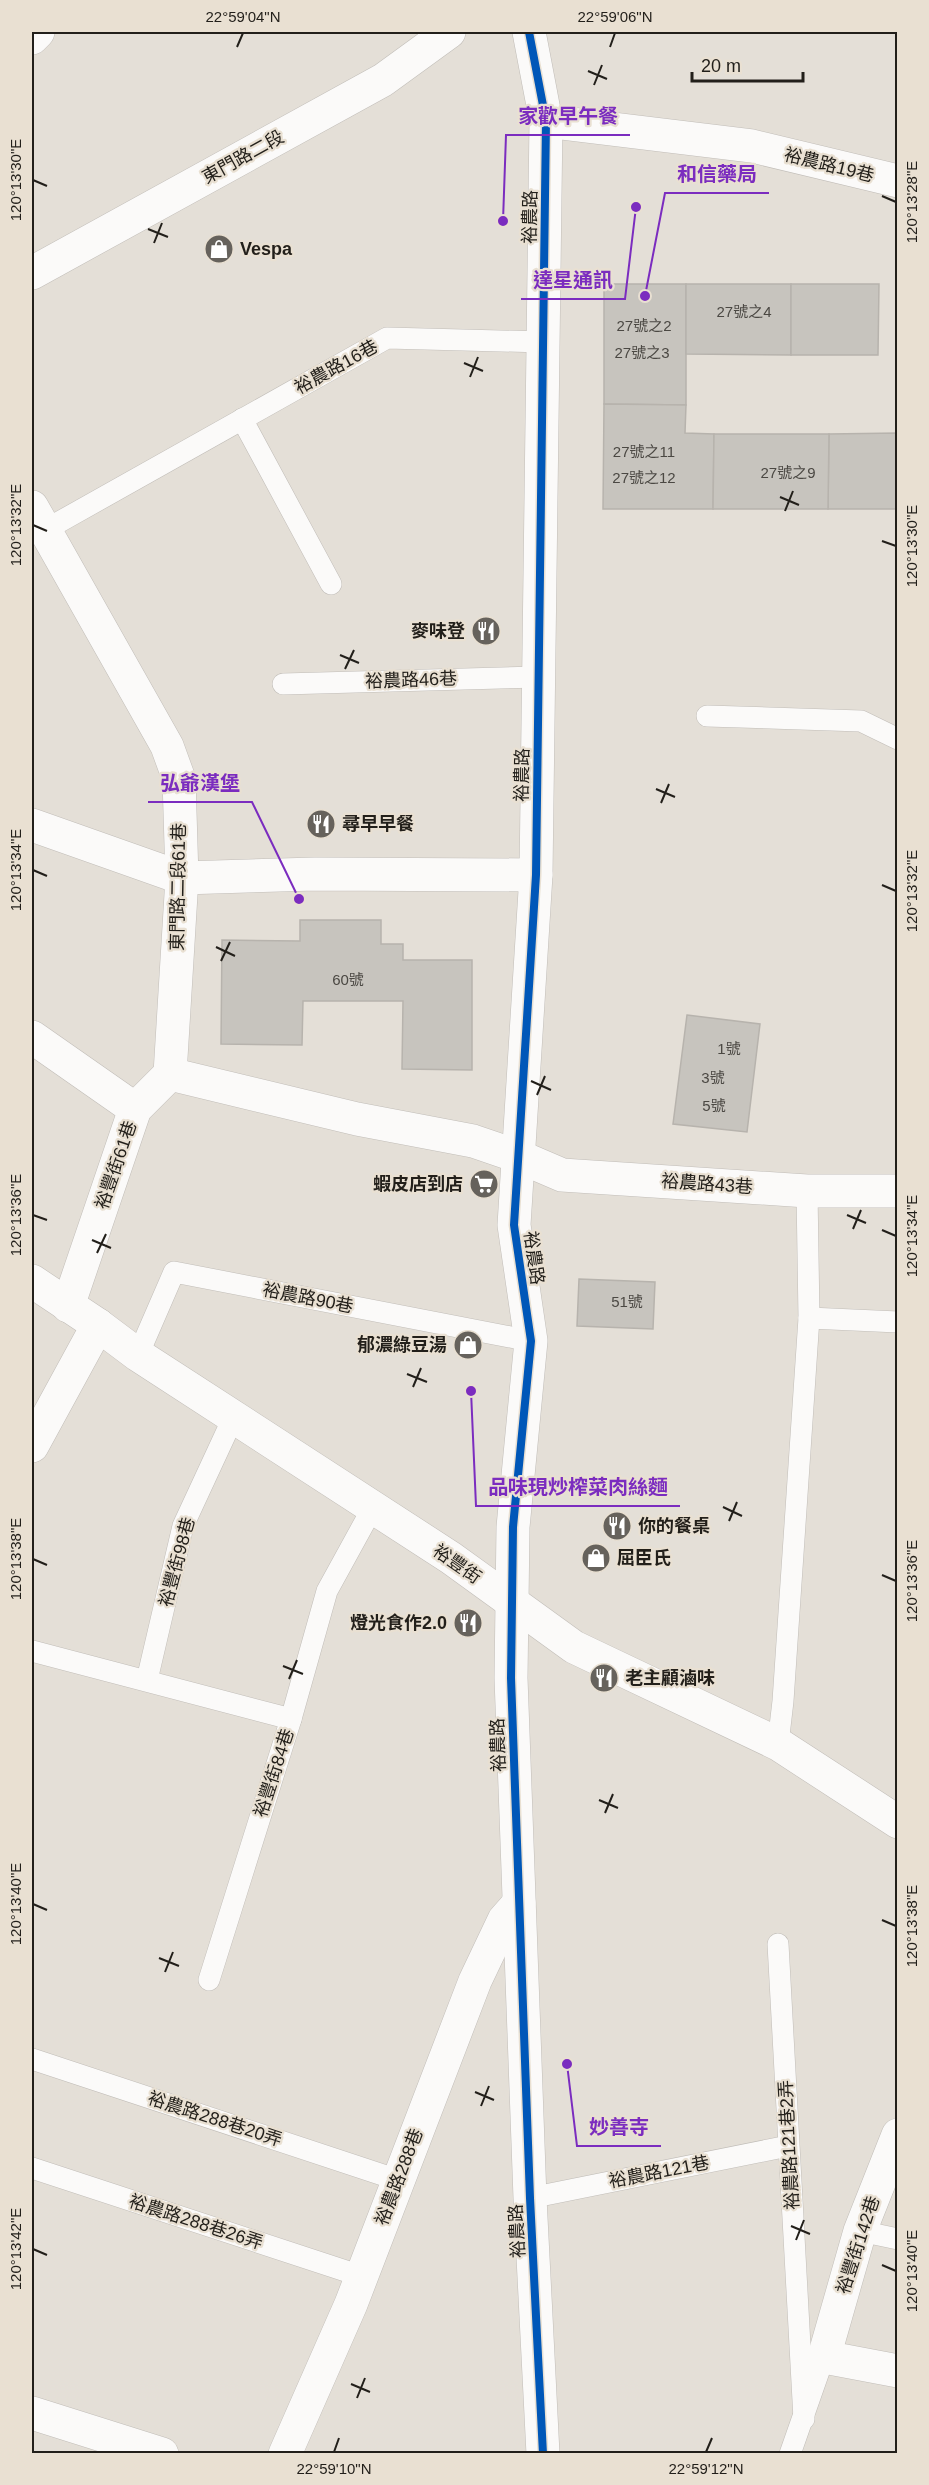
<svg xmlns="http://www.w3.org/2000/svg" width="929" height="2485" font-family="Helvetica,'Noto Sans TC',sans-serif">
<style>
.building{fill:#c7c4be;stroke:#b7b3ad;stroke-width:1.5}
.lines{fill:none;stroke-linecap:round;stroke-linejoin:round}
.lane-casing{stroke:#c1bdb8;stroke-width:22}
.street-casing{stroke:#c1bdb8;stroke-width:34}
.secondary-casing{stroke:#c1bdb8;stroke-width:34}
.lane{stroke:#fbfaf9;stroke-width:21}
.street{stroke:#fbfaf9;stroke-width:33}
.secondary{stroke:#fbfaf9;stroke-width:33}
.cycleway-casing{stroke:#e9e0d2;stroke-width:11}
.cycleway{stroke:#0057b8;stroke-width:8}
.ticks{fill:none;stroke:#221f1a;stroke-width:2}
.labels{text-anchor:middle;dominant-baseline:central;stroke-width:4.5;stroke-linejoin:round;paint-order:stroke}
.number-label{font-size:15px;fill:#4b4843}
.street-label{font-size:18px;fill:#221f1a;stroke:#e9e0d2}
.poi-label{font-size:18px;font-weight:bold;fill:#221f1a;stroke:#e9e0d2;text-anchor:start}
.leader{fill:none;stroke:#7b2cbf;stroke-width:2}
.callout-dot{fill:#7b2cbf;stroke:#e9e0d2;stroke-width:2}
.callout-label{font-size:20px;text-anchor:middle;font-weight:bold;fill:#7b2cbf;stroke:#e9e0d2;stroke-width:4.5;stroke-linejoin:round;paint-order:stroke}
.neatline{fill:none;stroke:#221f1a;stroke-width:2}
.ticks-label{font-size:15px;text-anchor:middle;fill:#221f1a}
</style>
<rect width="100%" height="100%" fill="#e4dfd7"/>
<!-- building -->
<g class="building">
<polygon points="604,284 686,284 686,405 604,404"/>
<polygon points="686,284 791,284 791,355 686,354"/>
<polygon points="791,284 879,284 878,355 791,355"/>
<polygon points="604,404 686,405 685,433 714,434 713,509 603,509"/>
<polygon points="898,433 898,509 828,509 829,434"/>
<polygon points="714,434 829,434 828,509 713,509"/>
<polygon points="300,920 381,920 381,944 403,944 403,960 472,960 472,1070 402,1069 403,1001 303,1001 302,1045 221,1044 222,940 300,941"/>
<polygon points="687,1015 760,1024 747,1132 673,1124"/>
<polygon points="579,1279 655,1282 653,1329 577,1326"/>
</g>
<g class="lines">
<!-- lane casing -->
<g class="lane-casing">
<g id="lane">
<polyline points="242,419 331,584"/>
<polyline points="45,530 387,338 543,342"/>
<polyline points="283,684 539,677"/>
<polyline points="707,716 861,721 898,739"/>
<polyline points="807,1191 809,1318"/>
<polyline points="138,1355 174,1272 531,1341"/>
<polyline points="32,1651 291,1719"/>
<polyline points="147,1680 183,1526 234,1416"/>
<polyline points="778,1744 783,1701 809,1318 898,1322"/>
<polyline points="778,1944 804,2419"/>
<polyline points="209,1980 291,1719 327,1591 372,1509"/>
<polyline points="32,2059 398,2180"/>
<polyline points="32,2168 361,2276"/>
<polyline points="530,2198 788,2146"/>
<polyline points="860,2231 898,2239"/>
<polyline points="790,2454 824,2357"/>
</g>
</g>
<!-- street casing -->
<g class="street-casing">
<g id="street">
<polyline points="32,38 38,32"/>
<polyline points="546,121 752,146 898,181"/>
<polyline points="32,507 167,746 179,779 182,878 170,1074 135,1109 68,1306"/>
<polyline points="32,825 182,878 315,874 536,875"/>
<polyline points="32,1037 135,1109"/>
<polyline points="170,1074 357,1119 473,1141 520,1157 562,1175 807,1191 898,1191"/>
<polyline points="32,1281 98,1325 138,1355 451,1558 574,1647 778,1744 898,1822"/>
<polyline points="32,1446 98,1325"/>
<polyline points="898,2135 860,2231 824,2357 898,2371"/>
<polyline points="32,2413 162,2454"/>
<polyline points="285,2454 351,2304 475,1981 504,1920 519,1903"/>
</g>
</g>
<!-- secondary casing -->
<g class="secondary-casing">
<g id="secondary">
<polyline points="529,32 546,121 536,875 514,1225 531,1341 513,1527 511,1678 530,2198 543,2454"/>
<polyline points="32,273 383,80 449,32"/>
</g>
</g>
<!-- lane -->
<use href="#lane" class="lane"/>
<!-- street -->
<use href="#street" class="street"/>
<!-- secondary -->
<use href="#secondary" class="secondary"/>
<!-- cycleway casing -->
<g class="cycleway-casing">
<polyline id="cycleway" points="529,32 546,121 536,875 514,1225 531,1341 513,1527 511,1678 530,2198 543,2454"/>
</g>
<!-- cycleway -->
<use href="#cycleway" class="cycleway"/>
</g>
<!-- ticks -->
<path class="ticks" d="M237,47l6,-14M610,47l5,-14M588,71l19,8M594,85l8,-20M33,180l14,6M882,196l14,6M148,229l20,8M154,243l8,-20M464,363l19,8M470,377l8,-20M780,497l19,8M785,511l8,-20M33,525l14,6M882,541l14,5M340,655l19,8M345,669l9,-19M656,789l19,8M661,803l8,-19M33,870l14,6M882,885l14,6M216,947l19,9M221,961l9,-19M531,1081l20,9M537,1095l8,-19M33,1215l14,5M847,1215l19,8M853,1229l8,-19M882,1230l14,6M92,1240l19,8M97,1253l9,-19M407,1374l20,8M413,1387l8,-19M723,1507l19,9M729,1521l8,-19M33,1559l14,6M882,1575l14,6M283,1666l20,8M289,1679l8,-19M599,1800l19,8M605,1813l8,-19M33,1904l14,6M882,1920l14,6M159,1958l20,8M165,1972l8,-20M475,2092l19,8M481,2106l8,-20M791,2226l19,8M796,2240l8,-20M33,2249l14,6M882,2265l14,6M351,2384l19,8M357,2398l8,-20M334,2452l5,-14M706,2452l6,-14"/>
<!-- icons -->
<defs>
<g id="shop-disc" transform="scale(1.5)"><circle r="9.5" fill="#66625c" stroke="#e9e0d2"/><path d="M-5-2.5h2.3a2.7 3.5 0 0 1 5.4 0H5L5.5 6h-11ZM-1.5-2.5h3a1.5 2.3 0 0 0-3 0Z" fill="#fff"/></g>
<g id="restaurant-disc" transform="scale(1.5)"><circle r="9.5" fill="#66625c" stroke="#e9e0d2"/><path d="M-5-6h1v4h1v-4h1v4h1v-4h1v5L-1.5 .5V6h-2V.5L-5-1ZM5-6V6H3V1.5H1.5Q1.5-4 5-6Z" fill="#fff"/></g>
<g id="supermarket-disc" transform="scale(1.5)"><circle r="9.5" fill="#66625c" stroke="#e9e0d2"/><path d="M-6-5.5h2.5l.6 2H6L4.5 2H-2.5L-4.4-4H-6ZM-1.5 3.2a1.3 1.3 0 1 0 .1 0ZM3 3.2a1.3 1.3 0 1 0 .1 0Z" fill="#fff"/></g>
</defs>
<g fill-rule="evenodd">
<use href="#shop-disc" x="219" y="249"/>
<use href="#restaurant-disc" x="486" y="631"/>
<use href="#restaurant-disc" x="321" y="824"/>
<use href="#supermarket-disc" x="484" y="1184"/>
<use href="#shop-disc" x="468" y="1345"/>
<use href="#restaurant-disc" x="617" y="1526"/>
<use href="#shop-disc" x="596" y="1558"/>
<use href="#restaurant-disc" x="468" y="1623"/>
<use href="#restaurant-disc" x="604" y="1678"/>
</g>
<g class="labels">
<!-- number labels -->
<g class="number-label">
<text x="744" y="311">27號之4</text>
<text x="644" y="325">27號之2</text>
<text x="642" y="352">27號之3</text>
<text x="644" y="451">27號之11</text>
<text x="788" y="472">27號之9</text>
<text x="644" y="477">27號之12</text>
<text x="348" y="979">60號</text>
<text x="729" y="1048">1號</text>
<text x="713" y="1077">3號</text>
<text x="714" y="1105">5號</text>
<text x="627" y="1301">51號</text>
</g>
<!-- street labels -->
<g class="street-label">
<text transform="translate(243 157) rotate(-29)">東門路二段</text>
<text transform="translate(829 165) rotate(14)">裕農路19巷</text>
<text transform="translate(530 217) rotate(-89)">裕農路</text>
<text transform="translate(336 367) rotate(-29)">裕農路16巷</text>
<text transform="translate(411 680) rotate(-2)">裕農路46巷</text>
<text transform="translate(522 775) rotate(-89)">裕農路</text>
<text transform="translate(178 887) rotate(-89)">東門路二段61巷</text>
<text transform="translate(116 1165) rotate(-71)">裕豐街61巷</text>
<text transform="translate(707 1184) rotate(4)">裕農路43巷</text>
<text transform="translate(534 1258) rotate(82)">裕農路</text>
<text transform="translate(308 1298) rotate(11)">裕農路90巷</text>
<text transform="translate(177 1562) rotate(-75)">裕豐街98巷</text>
<text transform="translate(457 1564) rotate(35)">裕豐街</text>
<text transform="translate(498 1745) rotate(-92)">裕農路</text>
<text transform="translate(274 1773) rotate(-72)">裕豐街84巷</text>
<text transform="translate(215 2119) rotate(18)">裕農路288巷20弄</text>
<text transform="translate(789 2145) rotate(-93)">裕農路121巷2弄</text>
<text transform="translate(659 2172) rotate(-11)">裕農路121巷</text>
<text transform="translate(399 2177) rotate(-69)">裕農路288巷</text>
<text transform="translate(196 2222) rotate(18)">裕農路288巷26弄</text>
<text transform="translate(517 2231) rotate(-93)">裕農路</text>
<text transform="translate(858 2245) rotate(-72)">裕豐街142巷</text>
</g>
<!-- poi labels -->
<g class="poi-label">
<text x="240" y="249">Vespa</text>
<text x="465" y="631" text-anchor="end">麥味登</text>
<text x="342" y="824">尋早早餐</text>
<text x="463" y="1184" text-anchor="end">蝦皮店到店</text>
<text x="447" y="1345" text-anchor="end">郁濃綠豆湯</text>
<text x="638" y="1526">你的餐桌</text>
<text x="617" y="1558">屈臣氏</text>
<text x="447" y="1623" text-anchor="end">燈光食作2.0</text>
<text x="625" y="1678">老主顧滷味</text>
</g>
</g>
<!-- callouts -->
<path class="leader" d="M503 221L506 135H630M645 296L665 193H769M636 207L625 299H521M299 899L252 802H148M471 1391L476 1506H680M567 2064L577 2146H661"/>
<g class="callout-dot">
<circle cx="503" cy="221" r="6"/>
<circle cx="645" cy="296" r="6"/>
<circle cx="636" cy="207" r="6"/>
<circle cx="299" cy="899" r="6"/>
<circle cx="471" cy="1391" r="6"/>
<circle cx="567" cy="2064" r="6"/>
</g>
<g class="callout-label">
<text x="568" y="123">家歡早午餐</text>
<text x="717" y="181">和信藥局</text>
<text x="573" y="287">達星通訊</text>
<text x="200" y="790">弘爺漢堡</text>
<text x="578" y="1494">品味現炒榨菜肉絲麵</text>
<text x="619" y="2134">妙善寺</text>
</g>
<!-- border -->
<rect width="929" height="2485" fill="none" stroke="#e9e0d2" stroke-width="66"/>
<!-- scale -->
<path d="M692 72v9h111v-9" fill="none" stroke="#221f1a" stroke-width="3"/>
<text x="701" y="72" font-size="18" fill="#221f1a" stroke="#e9e0d2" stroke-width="4.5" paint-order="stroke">20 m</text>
<rect x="33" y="33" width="863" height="2419" class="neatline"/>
<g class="ticks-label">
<text x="243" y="22">22°59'04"N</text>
<text x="615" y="22">22°59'06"N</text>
<text transform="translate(16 180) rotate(-90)" y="5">120°13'30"E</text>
<text transform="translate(912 202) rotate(-90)" y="5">120°13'28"E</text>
<text transform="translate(16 525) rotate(-90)" y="5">120°13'32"E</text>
<text transform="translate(912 546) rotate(-90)" y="5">120°13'30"E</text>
<text transform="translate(16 870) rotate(-90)" y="5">120°13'34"E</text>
<text transform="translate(912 891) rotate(-90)" y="5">120°13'32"E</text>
<text transform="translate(16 1215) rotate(-90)" y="5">120°13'36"E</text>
<text transform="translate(912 1236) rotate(-90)" y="5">120°13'34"E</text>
<text transform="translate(16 1559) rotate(-90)" y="5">120°13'38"E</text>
<text transform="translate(912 1581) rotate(-90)" y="5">120°13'36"E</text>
<text transform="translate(16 1904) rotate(-90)" y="5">120°13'40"E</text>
<text transform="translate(912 1926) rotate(-90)" y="5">120°13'38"E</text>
<text transform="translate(16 2249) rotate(-90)" y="5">120°13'42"E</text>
<text transform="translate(912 2271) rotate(-90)" y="5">120°13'40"E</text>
<text x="334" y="2474">22°59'10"N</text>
<text x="706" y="2474">22°59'12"N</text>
</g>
</svg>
